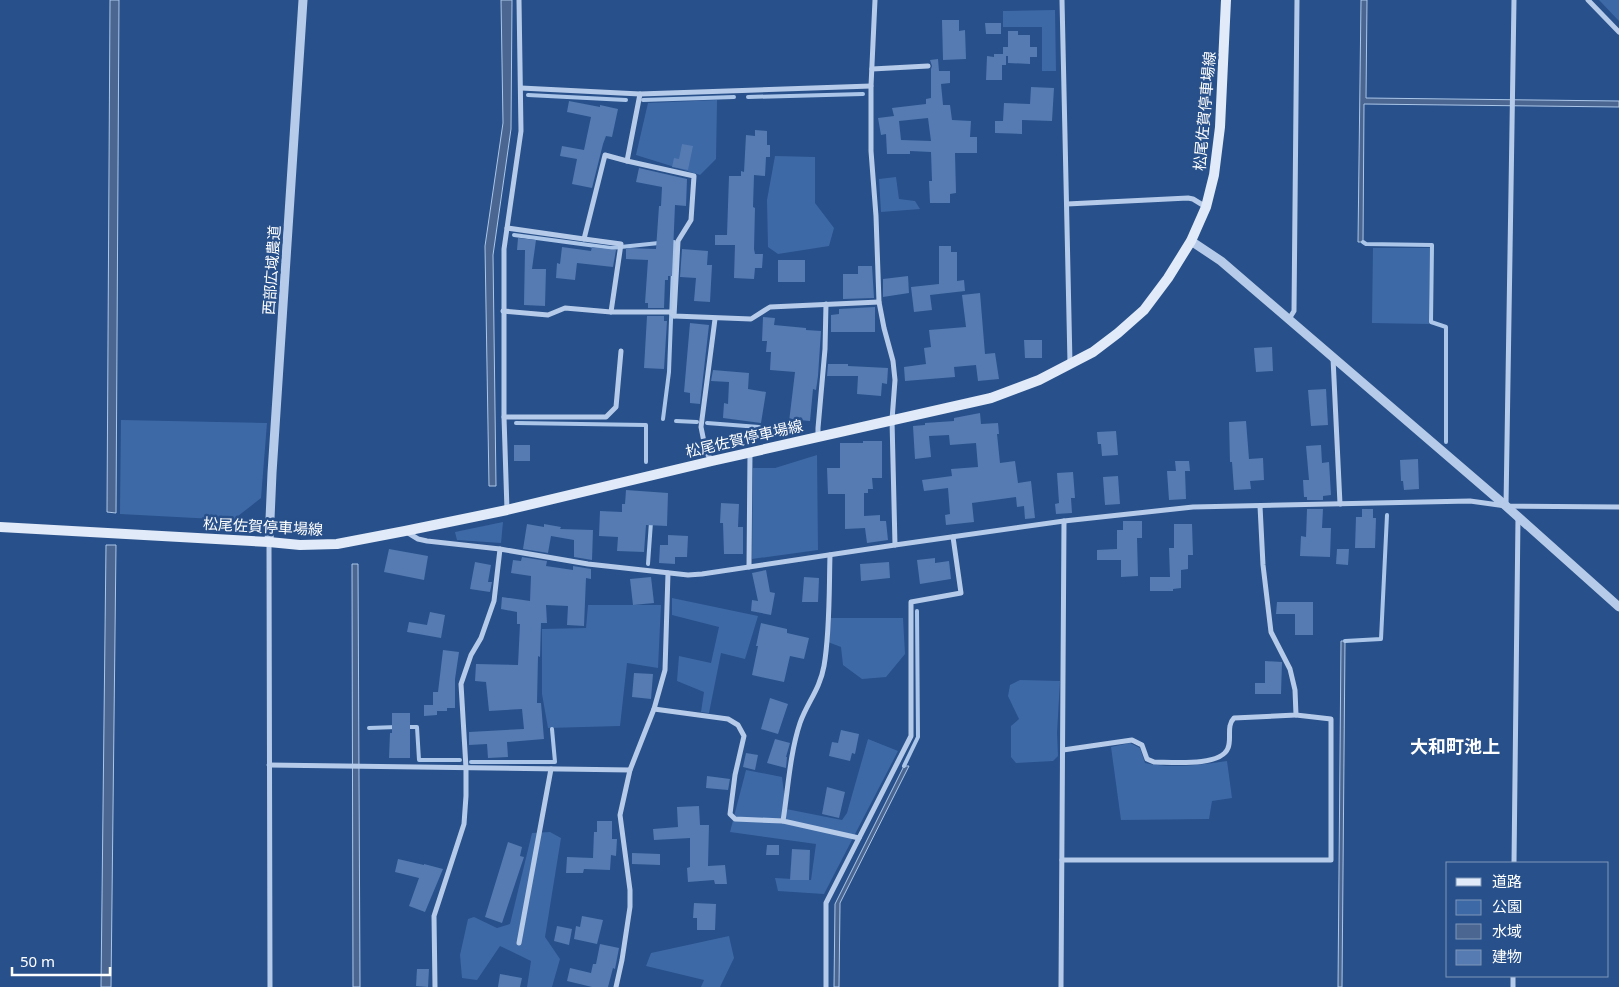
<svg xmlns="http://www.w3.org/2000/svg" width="1619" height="987" font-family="'Noto Sans','Noto Sans JP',sans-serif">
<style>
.green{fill:#3d69a6}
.water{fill:#4b6690;stroke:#abc6e9}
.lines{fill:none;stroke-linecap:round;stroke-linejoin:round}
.stream{stroke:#abc6e9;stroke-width:4}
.building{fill:#557bb2;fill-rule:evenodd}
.minor{stroke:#b6cbe9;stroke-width:5}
.tertiary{stroke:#b6cbe9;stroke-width:9}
.secondary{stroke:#e0eaf8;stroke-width:10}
.labels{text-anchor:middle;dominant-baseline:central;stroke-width:5;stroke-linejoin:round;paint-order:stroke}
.street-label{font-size:15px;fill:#fff;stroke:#28508a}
.quarter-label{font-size:18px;font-weight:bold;fill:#fff;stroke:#28508a}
</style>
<rect width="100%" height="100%" fill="#28508a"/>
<!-- green -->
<g class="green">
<polygon points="1599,0 1619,0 1619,21"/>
<polygon points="1055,10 1056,71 1042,71 1042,27 1003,27 1003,11"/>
<polygon points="717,100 716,159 700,175 636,155 648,103"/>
<polygon points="775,156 815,157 815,203 834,228 829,246 778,254 768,247 767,200"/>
<polygon points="896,177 899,199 915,201 920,209 881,212 879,179"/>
<polygon points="1373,248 1430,248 1429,324 1372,323"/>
<polygon points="121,420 267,423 261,498 233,520 120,514"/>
<polygon points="817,455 818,550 752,559 753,468 775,468"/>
<polygon points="503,522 501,543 457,540 455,532"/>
<polygon points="672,598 758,616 745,659 721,653 709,713 701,712 704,692 677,681 679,656 711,663 719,627 672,615"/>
<polygon points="588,605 661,605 658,668 627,663 620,726 548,728 542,694 542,629 586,628"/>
<polygon points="831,618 903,618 905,654 886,677 862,679 843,665 841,647 828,642"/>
<polygon points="1020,680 1060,681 1057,733 1058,756 1053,761 1016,763 1011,757 1011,726 1019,719 1008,696 1010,685"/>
<polygon points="868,739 898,751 824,894 778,891 775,878 811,880 816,844 730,832 746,770 782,777 786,809 842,820 847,813"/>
<path d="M1130,743l10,5 5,15c26,6 56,2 82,-2l5,37 -20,3 -3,18 -88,1 -10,-73z"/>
<polygon points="550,832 561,838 545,937 560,959 552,987 527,987 531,961 500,946 477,980 462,978 460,955 468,919 474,917 497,928 510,924 532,833"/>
<polygon points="729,936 734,958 720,987 701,987 704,980 646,966 651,953"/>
</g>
<!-- water -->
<g class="water">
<polygon points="110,0 119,0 116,513 107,512"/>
<polygon points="501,0 512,0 511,129 493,255 496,486 489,486 485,246 503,123"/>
<polygon points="1361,0 1367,0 1366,98 1619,101 1619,107 1364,104 1363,242 1358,242"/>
<polygon points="106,545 116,545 111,987 101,987"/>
<polygon points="352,564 358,564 360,987 353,987"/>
<polygon points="1341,641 1345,641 1342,987 1338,987"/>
<polygon points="904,766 909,766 840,903 839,987 834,987 835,904"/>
</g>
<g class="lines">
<!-- stream -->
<g class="stream">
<polyline points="528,95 626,100"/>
<polyline points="748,97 863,94"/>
<polyline points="643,100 734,97"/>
<polyline points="514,235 611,248 659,243"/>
<polyline points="1363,242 1366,244 1432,245 1431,322 1446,327 1446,442"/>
<polyline points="663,419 669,372 674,242 669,243"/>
<polyline points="676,421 697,422"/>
<polyline points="516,423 646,425 646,462"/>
<polyline points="707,423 759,427"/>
<polyline points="648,564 651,522"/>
<polyline points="1345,641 1381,639 1387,515"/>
<polyline points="407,727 417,727 419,760 460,760"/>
<polyline points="369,728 397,727"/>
<polyline points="471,762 555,762 552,729"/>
<polyline points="904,766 918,737 917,611"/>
</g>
</g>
<!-- building -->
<g class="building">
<polygon points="942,20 959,20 959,31 965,30 966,59 943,60"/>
<polygon points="985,23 1001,23 1001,34 986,34"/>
<polygon points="1008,31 1018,31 1018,35 1030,35 1030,47 1037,47 1037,57 1030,57 1030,64 1008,63 1008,56 1006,56 1006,65 1002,65 1002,80 986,80 987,56 994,57 994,54 1003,54 1003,47 1008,47"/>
<path d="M938,59l1,12h11v12l-9,1 2,21h7l2,15 19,1 -1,16h7v16h-22l1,40 -6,1v9h-20l-1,-22h3l-1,-29 -21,-1v3h-23l-1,-20 -5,1 -3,-17 16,-2 -2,-8 34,-4v-5l5,-1v-29l1,-3 -2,-6zM928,118l3,23 -30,-1 -2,-19z"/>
<polygon points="1031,87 1054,88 1052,121 1022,120 1022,134 995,133 995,121 1003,121 1004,103 1030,104"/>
<polygon points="569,101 600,107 600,105 618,109 612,137 606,136 603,144 592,188 572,184 577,159 560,156 562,146 584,150 591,117 567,112"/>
<polygon points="755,130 767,131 767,145 770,145 770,157 766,157 765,176 754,175 753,207 755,208 754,249 755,254 763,254 762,268 755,268 754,279 734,278 735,245 715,245 715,235 727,235 729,176 741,176 741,171 744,172 746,135 755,136"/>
<polygon points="682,144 693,146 688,170 672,167 674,158 679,159"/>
<polygon points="639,168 687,179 686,206 675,205 672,276 668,276 668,280 665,280 664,308 648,308 648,303 645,303 648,260 626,259 626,248 656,249 659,206 661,206 662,187 636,182"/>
<polygon points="518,238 536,240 532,269 546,269 545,306 524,305 525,250 517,250"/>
<polygon points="939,246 951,246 951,252 957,252 957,281 964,280 965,291 930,295 932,310 914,312 911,287 939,284"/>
<polygon points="562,247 591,251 592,247 616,250 613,267 577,263 575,280 556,278 557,263 560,264"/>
<polygon points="682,249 708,251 707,265 712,265 710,302 694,301 696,278 680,277"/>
<rect x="778" y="260" width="27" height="22"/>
<polygon points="858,266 872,266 874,298 843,299 843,274 858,274"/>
<polygon points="908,276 909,293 883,297 883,279"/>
<polygon points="980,293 985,354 995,353 999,379 978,381 976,365 954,367 955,377 905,381 904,367 926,364 924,348 931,347 929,330 966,327 962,295"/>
<polygon points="875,307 875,332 831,332 831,315 839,314 839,309"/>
<polygon points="647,316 664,316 664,321 667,321 664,369 644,368"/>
<polygon points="763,317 775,318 774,325 806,328 806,330 821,331 818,376 816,390 813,389 810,421 800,420 800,423 789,422 795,372 770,370 771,352 766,352 767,341 762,341"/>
<polygon points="690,323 709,325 700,404 690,403 690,393 684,392"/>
<polygon points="1024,340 1042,340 1042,358 1025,358"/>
<polygon points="1272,347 1273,371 1256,372 1254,348"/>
<polygon points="828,364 848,364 848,366 888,368 887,384 882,383 881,396 857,394 858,376 827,376"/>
<polygon points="713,370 749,373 748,389 766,392 761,423 723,418 724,403 728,404 729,382 711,381"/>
<polygon points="1326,389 1328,425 1311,426 1308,390"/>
<polygon points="980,413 981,424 998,423 999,434 997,434 1000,463 1015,461 1018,483 1031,481 1035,518 1025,519 1024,506 1017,507 1016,497 972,503 974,522 946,525 945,515 950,514 948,488 924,491 922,480 952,476 951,469 978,467 976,443 950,445 949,435 929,436 931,457 915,459 913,426 925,425 925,423 954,421 954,418"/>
<polygon points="1246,421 1249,459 1263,458 1264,480 1250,481 1251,489 1234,490 1232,462 1230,462 1229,422"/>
<polygon points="1116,431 1118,455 1102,456 1101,444 1098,444 1097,432"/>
<polygon points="863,441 882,441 882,478 872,478 873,489 868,489 868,493 864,493 864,516 880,515 880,521 886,521 888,540 867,543 865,528 845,529 845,494 828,494 827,468 840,468 840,443 863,443"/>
<rect x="514" y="445" width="16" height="16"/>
<polygon points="1321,445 1322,463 1329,462 1331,495 1323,496 1323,500 1307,500 1307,497 1304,497 1303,480 1309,480 1306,446"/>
<polygon points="1418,459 1419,489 1404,490 1403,481 1401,481 1400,460"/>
<polygon points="1175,461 1189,461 1190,471 1185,471 1186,499 1169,500 1167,471 1176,471"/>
<polygon points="1073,472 1075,498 1071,498 1072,513 1056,514 1055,504 1059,503 1057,473"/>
<polygon points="1118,476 1120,504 1105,505 1103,477"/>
<polygon points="626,490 668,493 667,526 646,525 644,552 617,551 618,537 599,536 600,511 622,512 622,504 625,504"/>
<polygon points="721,503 739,504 738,527 743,527 743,554 724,554 723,523 720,523"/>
<polygon points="1307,509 1323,509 1322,528 1331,528 1330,557 1300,556 1301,536 1306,537"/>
<polygon points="1362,509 1373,509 1373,518 1376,518 1375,548 1355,548 1356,517 1362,517"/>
<polygon points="1123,521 1142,521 1142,538 1137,538 1138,576 1121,577 1121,560 1097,560 1097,550 1117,549 1117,530 1123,530"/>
<polygon points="527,524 544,527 544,524 561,527 560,529 593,530 592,560 574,557 574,540 551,536 548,553 523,549"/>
<polygon points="1174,524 1192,524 1193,555 1188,555 1188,569 1181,570 1181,588 1173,589 1173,591 1150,591 1150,577 1170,577 1169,548 1174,548"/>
<polygon points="668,535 688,536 687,557 675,557 675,564 659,563 660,545 668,545"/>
<polygon points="389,549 428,556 424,580 384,572"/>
<polygon points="1337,549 1349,549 1348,565 1336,564"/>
<polygon points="522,557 547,561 546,566 573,570 573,566 591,569 591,579 586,578 584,626 567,625 568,606 546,605 547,623 541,623 540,657 538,656 537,703 541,703 544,739 507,742 508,757 488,758 487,744 469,745 469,732 524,729 522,709 489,711 486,682 475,681 476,664 518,665 520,624 517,624 517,612 501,609 502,597 530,601 531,576 511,573 513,560 521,561"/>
<polygon points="935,558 935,563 949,561 951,579 920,584 917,560"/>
<polygon points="475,562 491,565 488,582 492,582 490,592 470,589"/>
<polygon points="889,562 890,578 861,581 860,564"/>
<polygon points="766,570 770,592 775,593 771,615 751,611 752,600 758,601 752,573"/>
<polygon points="651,577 654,603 633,605 630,579"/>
<polygon points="804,577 819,578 818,602 802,602"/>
<polygon points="1277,602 1313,602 1313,635 1295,635 1295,614 1276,614"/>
<polygon points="430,612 445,615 441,638 407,632 409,622 427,625"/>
<polygon points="761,623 787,629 787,633 809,638 804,659 790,656 784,682 752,675 758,646 756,646"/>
<polygon points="443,650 459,652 455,679 455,708 447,708 447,711 437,711 437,715 424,716 424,705 433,705 433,692 438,692"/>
<polygon points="1265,661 1282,662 1281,694 1255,694 1255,683 1265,683"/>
<polygon points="634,673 653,674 651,699 632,697"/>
<polygon points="770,698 788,704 778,734 761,729"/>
<polygon points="392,713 410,713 410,758 389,758 390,733 392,733"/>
<polygon points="841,730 859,734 855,754 852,753 850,761 829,756 832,742 838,743"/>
<polygon points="775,739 790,743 786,757 787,757 786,768 767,763"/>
<polygon points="746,753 758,755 755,770 743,767"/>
<polygon points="707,776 730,779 728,790 706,788"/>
<polygon points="827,787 845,792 839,818 822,814"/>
<polygon points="699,806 700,825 709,825 708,866 725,865 727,884 715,884 714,880 688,882 687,868 690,867 690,838 654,840 653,829 678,827 677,807"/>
<polygon points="597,821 612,821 612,839 617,839 616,856 611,855 610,870 584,869 583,873 566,873 567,857 593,858 594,832 597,832"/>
<polygon points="508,842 522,847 520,856 524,857 502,923 485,917"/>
<polygon points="767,845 779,845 779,855 766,855"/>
<polygon points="792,849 810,850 809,880 790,880"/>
<polygon points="632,853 660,854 660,865 632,864"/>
<polygon points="398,859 424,865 424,864 443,869 425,912 409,906 419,878 395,872"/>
<polygon points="694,903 716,904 715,930 697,930 697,918 693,918"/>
<polygon points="582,916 603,920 597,944 574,939 576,926 580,927"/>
<polygon points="557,926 572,929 569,945 554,941"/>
<polygon points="600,944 619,948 615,969 613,968 608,987 592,987 567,981 570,968 591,973 593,964 596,964"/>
<polygon points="417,969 429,969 428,987 416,986"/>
<polygon points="500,974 522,978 520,987 498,987"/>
</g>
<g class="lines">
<!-- minor -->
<g class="minor">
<polyline points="875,0 871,86 871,151 876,216 879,302 884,328 893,361 895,380 892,420 895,545 1064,521 1193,507 1470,501 1506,506 1619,507"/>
<polyline points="1062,0 1070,363"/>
<polyline points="1588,0 1619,32"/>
<polyline points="872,69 928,66"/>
<polyline points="521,88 640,94 871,86"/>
<polyline points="640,94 627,161 694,176 691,220 678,241 674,316"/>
<polyline points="1067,204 1188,198 1193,199 1206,207"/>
<polyline points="507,228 584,239 605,155 627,161"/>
<polyline points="584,239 621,244 611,312"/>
<polyline points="503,311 548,315 565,308 611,312 670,312 674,316 751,319 770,307 879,302"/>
<polyline points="1289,319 1294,311 1297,0"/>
<polyline points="1333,358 1340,504"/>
<polyline points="504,417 606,417 616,407 621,351"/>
<polyline points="818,437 818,428 825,349 826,304"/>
<polyline points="712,461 706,452 701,427 715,319"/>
<polyline points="1506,506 1514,0"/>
<polyline points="507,510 504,417 504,249 521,131 519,0"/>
<polyline points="405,531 418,539 427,541 500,549 588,564 688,575 702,574 895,545"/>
<polyline points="269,543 270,987"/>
<path d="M830,555c-1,35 0,77 -6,111 -4,23 -17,37 -24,57 -10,30 -12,66 -17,98l76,17"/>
<polyline points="749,567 750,453"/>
<polyline points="654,709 728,719 738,725 744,736 735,775 730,814 735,819 783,821"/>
<path d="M1063,750l69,-10 10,5 5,14 7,3c17,0 67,5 74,-14 4,-10 -2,-22 6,-30l62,-3 -1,-25 -5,-21 -19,-37 -8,-67 -3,-59"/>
<polyline points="269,765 630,770"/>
<polyline points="1062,860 1331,860 1331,719 1296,715"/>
<polyline points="1514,863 1518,517"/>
<polyline points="519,943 551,769"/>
<polyline points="435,987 434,916 464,824 466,796 466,768 461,684 471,655 481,638 494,601 500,549"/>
<polyline points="616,987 622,960 630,907 630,890 620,815 630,770 654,709 665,670 668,573"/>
<polyline points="826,987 826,903 911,736 911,602 961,593 953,537"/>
<polyline points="1061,987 1064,521"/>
<polyline points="1513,987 1513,976"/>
</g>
<!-- tertiary -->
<g class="tertiary">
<polyline points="1191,241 1221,261 1506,506 1619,607"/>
<polyline points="269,542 272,473 303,0"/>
</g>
<!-- secondary -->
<polyline class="secondary" points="0,527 269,542 300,545 337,544 405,531 507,510 712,461 991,398 1039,380 1093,352 1118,333 1144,310 1168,278 1191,241 1206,207 1214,175 1220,127 1226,0"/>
</g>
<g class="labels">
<!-- street labels -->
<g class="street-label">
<text transform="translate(1204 111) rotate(-85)">松尾佐賀停車場線</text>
<text transform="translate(271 270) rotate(-86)">西部広域農道</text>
<text transform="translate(744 438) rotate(-13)">松尾佐賀停車場線</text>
<text transform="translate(263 526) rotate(3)">松尾佐賀停車場線</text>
</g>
<!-- quarter labels -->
<g class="quarter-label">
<text x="1455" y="746">大和町池上</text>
</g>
</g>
<!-- legend -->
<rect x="1446" y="862" width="162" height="115" fill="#28508a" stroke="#7e96b9"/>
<rect x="1456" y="878" width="25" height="8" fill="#e0eaf8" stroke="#7e96b9"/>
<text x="1492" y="887" font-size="15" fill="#ffffff">道路</text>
<rect x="1456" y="900" width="25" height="15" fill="#3d69a6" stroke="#7e96b9"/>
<text x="1492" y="912" font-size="15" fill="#ffffff">公園</text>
<rect x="1456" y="924" width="25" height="15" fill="#4b6690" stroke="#7e96b9"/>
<text x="1492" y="937" font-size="15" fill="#ffffff">水域</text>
<rect x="1456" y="950" width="25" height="15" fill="#557bb2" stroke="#7e96b9"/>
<text x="1492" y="962" font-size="15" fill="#ffffff">建物</text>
<!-- scale -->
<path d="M12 967v8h98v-8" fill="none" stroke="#ffffff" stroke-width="2.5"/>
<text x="20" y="967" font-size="15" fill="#ffffff" stroke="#28508a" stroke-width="4" paint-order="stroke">50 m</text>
</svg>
